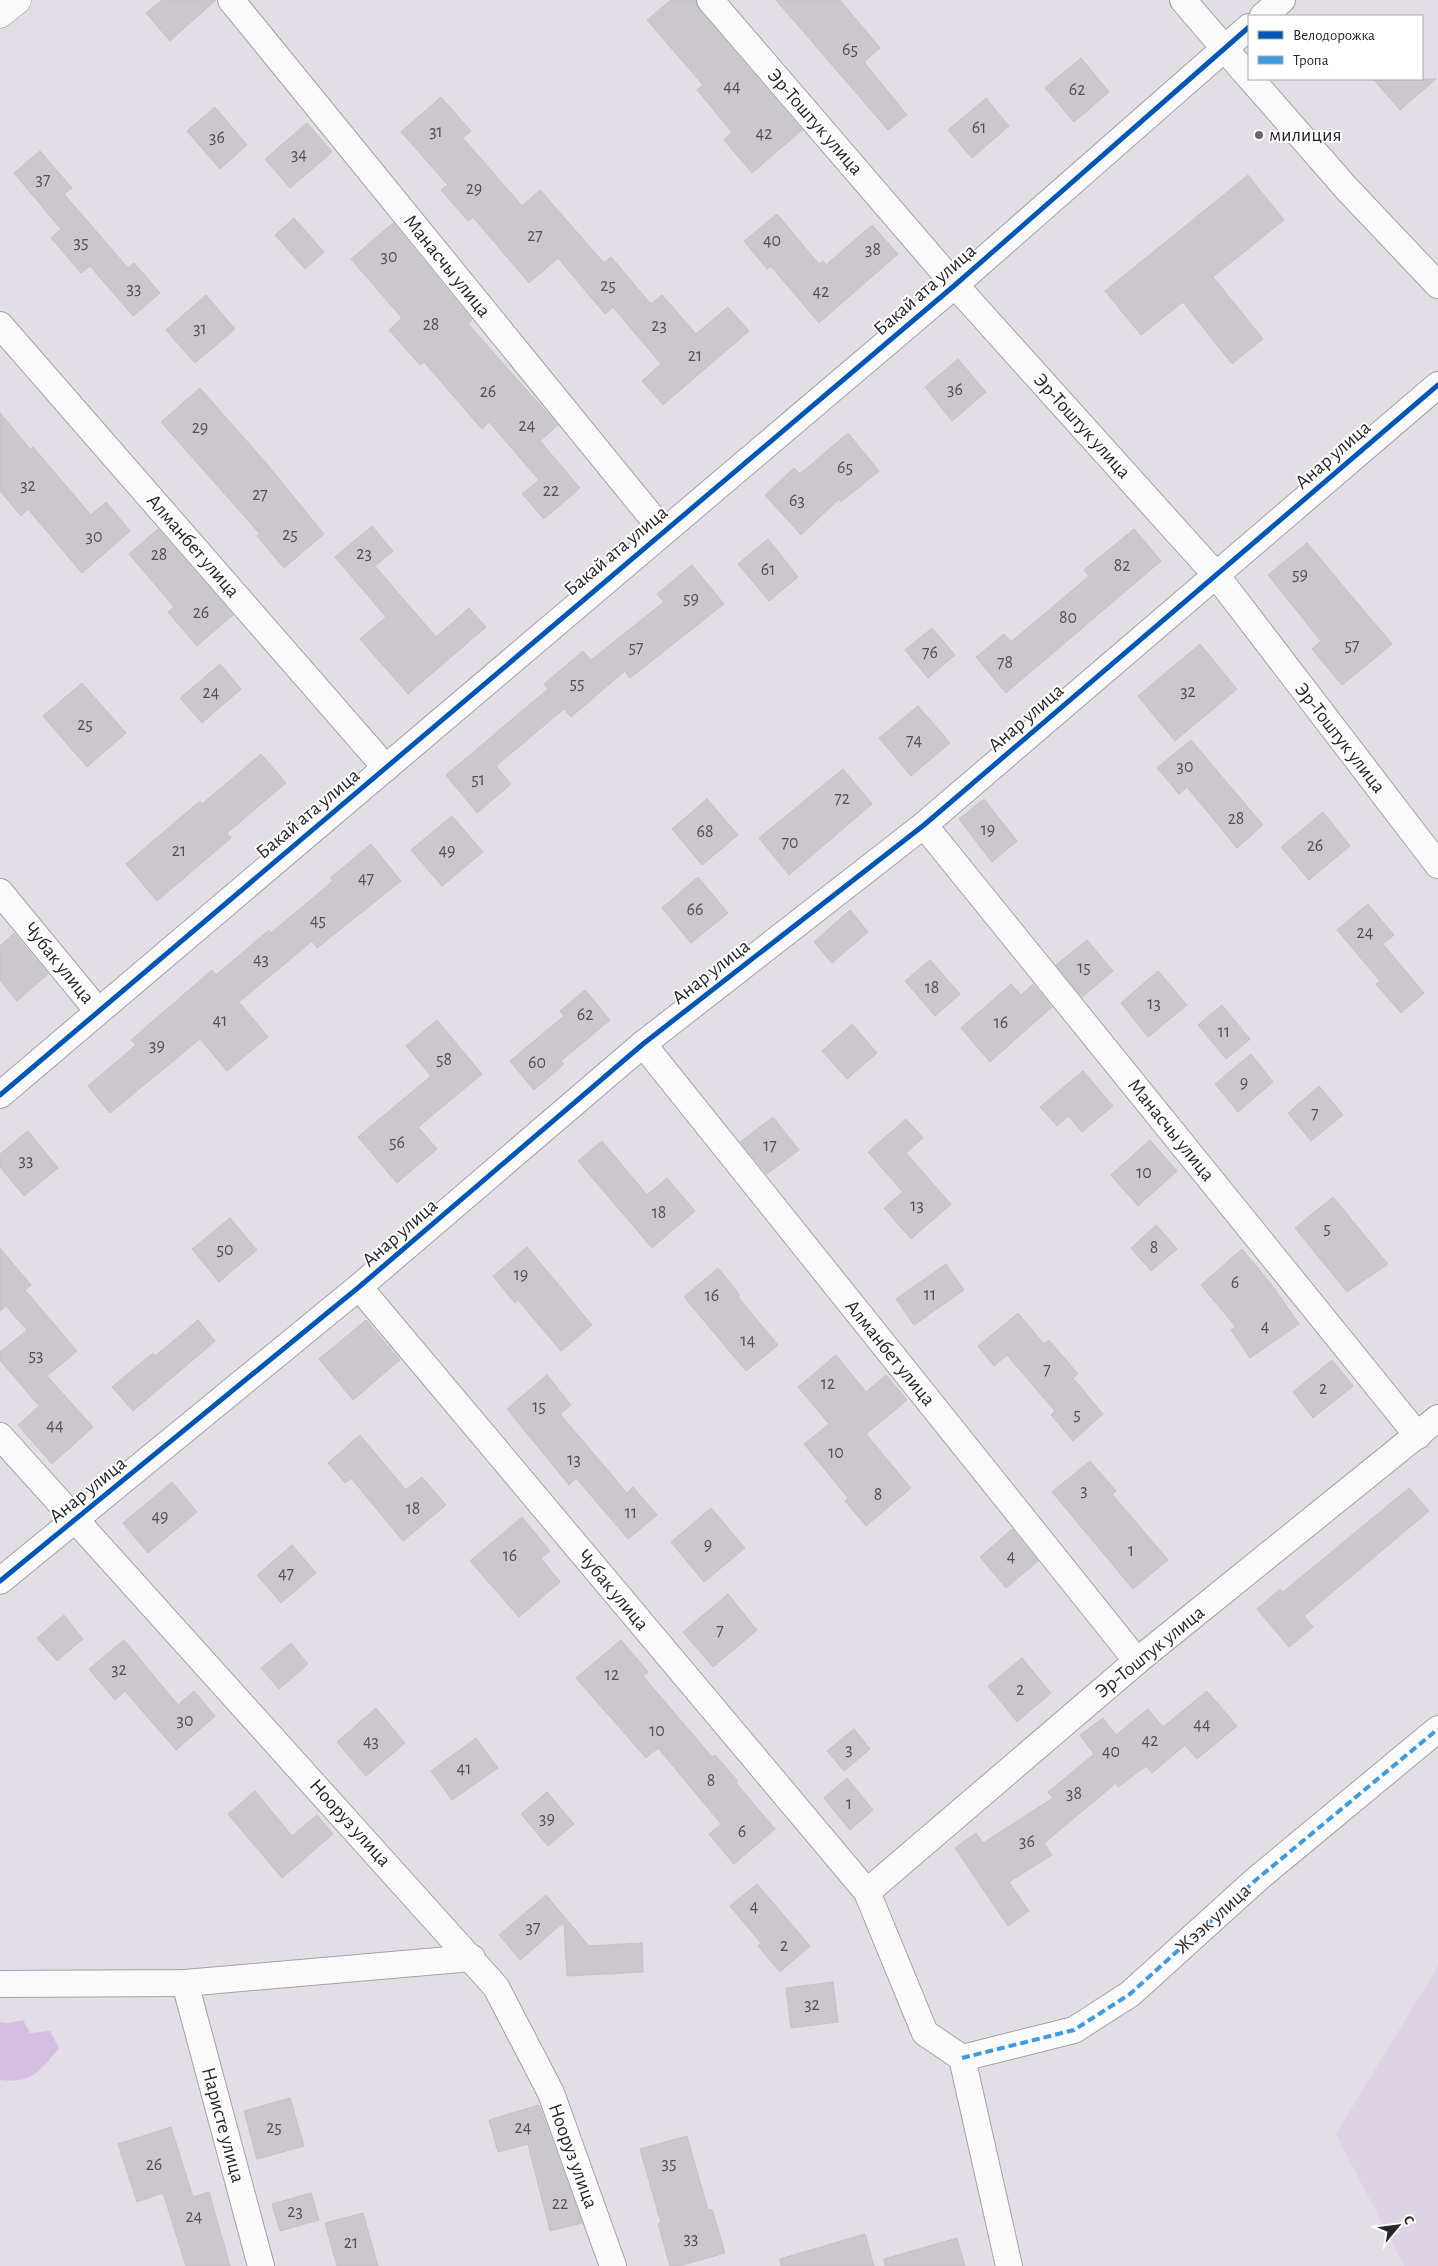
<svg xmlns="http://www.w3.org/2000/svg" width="1438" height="2266" font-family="'Alegreya Sans',sans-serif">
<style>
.built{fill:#ddd3e3}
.water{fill:#d6bee2}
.building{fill:#cbc8cd;stroke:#c4c0c6}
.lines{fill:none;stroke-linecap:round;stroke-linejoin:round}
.street-casing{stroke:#a4a0a6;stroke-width:28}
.secondary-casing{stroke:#a4a0a6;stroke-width:29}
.street{stroke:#fbfafb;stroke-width:26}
.secondary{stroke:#fbfafb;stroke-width:28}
.quiet{stroke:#3d9ce1;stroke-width:4;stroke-dasharray:8 4;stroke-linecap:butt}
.cycleway-casing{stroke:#fff;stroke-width:8}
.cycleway{stroke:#0057b8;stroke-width:5}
.poi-dot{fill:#6a666c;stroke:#fff;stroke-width:2}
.labels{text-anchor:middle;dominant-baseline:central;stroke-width:4;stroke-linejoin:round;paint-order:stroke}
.number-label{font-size:18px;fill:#535055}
.street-label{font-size:20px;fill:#29262b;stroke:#fff}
.poi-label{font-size:20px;fill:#29262b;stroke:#fff;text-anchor:start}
</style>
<rect width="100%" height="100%" fill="#e3dee6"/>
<!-- built -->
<polygon class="built" points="1438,1966 1438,2266 1404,2266 1336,2134"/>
<!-- water -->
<path class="water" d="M23,2020l7,13 20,-2 9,17c-19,23 -27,36 -59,32v-58l8,1z"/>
<!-- building -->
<g class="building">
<polygon points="162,0 216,0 170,41 146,13"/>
<polygon points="671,0 695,0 699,10 802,130 752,173 724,140 732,132 697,90 703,85 647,20"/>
<polygon points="776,0 840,0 880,48 864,62 907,115 888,130"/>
<polygon points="1081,58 1109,92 1074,122 1045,88"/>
<polygon points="1373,79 1436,79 1400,110"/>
<polygon points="441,97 471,131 463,138 522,206 540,190 604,263 611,257 651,304 662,295 696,334 728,307 749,331 663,405 642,381 661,364 613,307 605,314 558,258 529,283 473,217 468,221 441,190 448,185 401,132"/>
<polygon points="986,98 1009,126 972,158 948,130"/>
<polygon points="215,107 247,145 220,169 187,131"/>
<polygon points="307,123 332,152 290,188 265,159"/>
<polygon points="40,151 72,188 64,194 128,268 134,263 160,293 133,316 90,266 81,273 51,238 61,229 14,173"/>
<polygon points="1248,175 1284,220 1213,277 1263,339 1232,364 1183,302 1141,335 1105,291"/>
<polygon points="777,214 819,264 823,261 826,265 872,225 898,254 819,323 771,266 767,269 744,241"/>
<polygon points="294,218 324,252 305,269 275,235"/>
<polygon points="393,223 472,320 468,324 558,425 540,441 580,488 544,519 522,494 539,480 489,422 482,429 424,362 420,365 389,330 402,318 351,259"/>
<polygon points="206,295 235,329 195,363 166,330"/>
<polygon points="958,359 986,392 952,421 925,387"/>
<polygon points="200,388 266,463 324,534 284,568 257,536 260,534 161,422"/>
<polygon points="0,413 31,450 33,447 91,515 106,502 130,531 82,573 28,509 21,516 0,491"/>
<polygon points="848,433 879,471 841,502 839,499 801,535 765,495 794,468 800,474"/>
<polygon points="372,526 393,551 375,566 436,637 469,608 486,627 408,694 360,639 386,617 335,557"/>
<polygon points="158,529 233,615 197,646 168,612 174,607 129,554"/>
<polygon points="1134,529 1161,561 1006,693 976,657 1004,634 1011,642 1089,576 1084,570"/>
<polygon points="768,539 798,577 769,601 738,564"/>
<polygon points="1307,543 1392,644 1342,685 1312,649 1321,641 1268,575"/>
<polygon points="692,565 724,604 630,678 625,671 571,717 564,709 496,766 511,784 477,813 446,775 548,689 544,684 583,651 591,660 664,602 657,594"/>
<polygon points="932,628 955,655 928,678 905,650"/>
<polygon points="1200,644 1237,689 1175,741 1138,696"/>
<polygon points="220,664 241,689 202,723 180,698"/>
<polygon points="82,683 126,733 87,767 43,716"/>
<polygon points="918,706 950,743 911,776 879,738"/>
<polygon points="1191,740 1263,825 1237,848 1187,787 1179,794 1157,768"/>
<polygon points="261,754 286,783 227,833 231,838 157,901 126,864 200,801 202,804"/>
<polygon points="843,769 872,804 789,875 759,838"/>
<polygon points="707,799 738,835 702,865 672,829"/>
<polygon points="984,799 1017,841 992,862 959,819"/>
<polygon points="1323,812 1350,846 1309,880 1281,847"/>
<polygon points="452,816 483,852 442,886 411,850"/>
<polygon points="371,844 401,881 317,948 312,941 239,1002 268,1037 227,1071 200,1039 110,1113 88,1086 136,1045 131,1040 212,970 216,975 269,930 271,933 333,881 330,878"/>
<polygon points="698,877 728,913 691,943 662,908"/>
<polygon points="1368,904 1394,935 1383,944 1424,993 1401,1013 1376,984 1380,981 1337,930"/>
<polygon points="850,910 868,932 832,963 814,942"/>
<polygon points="14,933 48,974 17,1001 0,980 0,946"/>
<polygon points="1087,940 1113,971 1082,997 1056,965"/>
<polygon points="930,960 960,994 935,1016 905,981"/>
<polygon points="1158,971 1187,1005 1148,1037 1121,1003"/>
<polygon points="1011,984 1021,995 1033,984 1052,1007 990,1062 961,1028"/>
<polygon points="585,990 610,1020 561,1061 564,1064 534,1090 510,1061 564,1016 560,1011"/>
<polygon points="1222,1005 1250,1039 1226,1059 1198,1025"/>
<polygon points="437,1020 482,1074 418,1127 437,1149 397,1183 358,1137 431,1076 406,1046"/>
<polygon points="852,1024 877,1053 847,1079 822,1051"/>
<polygon points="1251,1054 1273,1082 1238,1112 1215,1084"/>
<polygon points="1083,1071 1113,1106 1082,1132 1068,1116 1057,1126 1040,1107"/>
<polygon points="1319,1086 1343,1115 1311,1141 1288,1113"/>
<polygon points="773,1117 799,1150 767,1174 740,1142"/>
<polygon points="906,1119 923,1138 906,1153 951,1204 911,1239 884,1208 903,1192 868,1152"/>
<polygon points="28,1131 58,1168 24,1196 0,1167 0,1154"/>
<polygon points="1150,1140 1177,1171 1138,1206 1111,1175"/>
<polygon points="602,1141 647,1195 667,1178 695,1211 652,1248 578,1161"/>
<polygon points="1333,1197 1388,1264 1347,1292 1295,1228"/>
<polygon points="230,1218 257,1250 219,1282 192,1249"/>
<polygon points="1156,1225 1177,1249 1151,1271 1131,1248"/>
<polygon points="527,1247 592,1325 561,1351 518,1300 515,1303 493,1276"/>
<polygon points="0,1248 31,1285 25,1290 77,1351 47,1376 93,1427 52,1464 18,1425 39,1406 0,1360 0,1352 27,1330 6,1306 0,1311"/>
<polygon points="1242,1249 1271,1284 1299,1324 1250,1358 1231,1330 1236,1327 1201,1285"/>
<polygon points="946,1264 964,1290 914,1325 896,1299"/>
<polygon points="718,1268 740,1295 738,1297 778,1345 746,1371 684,1297"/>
<polygon points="1018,1313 1044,1344 1049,1340 1078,1374 1073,1378 1103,1414 1073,1441 1051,1415 1055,1411 1007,1355 994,1366 978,1346"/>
<polygon points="198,1320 215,1341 133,1411 112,1387 153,1353 155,1356"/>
<polygon points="366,1320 400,1360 353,1400 319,1359"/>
<polygon points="836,1355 866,1392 886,1375 907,1400 866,1434 911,1488 866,1526 845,1501 848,1498 804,1444 829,1424 798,1387"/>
<polygon points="1332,1360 1353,1386 1313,1418 1293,1392"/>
<polygon points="547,1375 571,1405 560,1414 627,1493 633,1487 657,1515 628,1539 576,1478 569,1485 507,1409"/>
<polygon points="360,1435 406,1490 422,1477 446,1505 403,1541 351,1478 345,1483 328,1463"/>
<polygon points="1090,1461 1116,1491 1112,1494 1168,1560 1133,1589 1052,1492"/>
<polygon points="172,1482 197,1512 148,1553 123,1523"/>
<polygon points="1409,1488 1429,1511 1304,1616 1313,1627 1289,1647 1257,1609 1280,1589 1283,1592"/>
<polygon points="711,1508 745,1548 704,1582 671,1542"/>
<polygon points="522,1517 550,1551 541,1558 560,1582 519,1617 470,1561"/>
<polygon points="1012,1529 1038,1561 1006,1588 980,1557"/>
<polygon points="292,1545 316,1573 281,1603 257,1575"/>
<polygon points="728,1594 757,1630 713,1667 683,1632"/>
<polygon points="64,1615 83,1639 57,1661 37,1638"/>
<polygon points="124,1640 178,1705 194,1691 215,1716 176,1750 125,1691 115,1700 89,1669"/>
<polygon points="621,1640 648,1672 643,1676 712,1757 715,1755 738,1781 736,1783 775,1829 734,1864 709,1834 721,1824 658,1748 646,1758 576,1678"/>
<polygon points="291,1643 308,1664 279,1689 261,1668"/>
<polygon points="1022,1658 1051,1693 1017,1722 988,1686"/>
<polygon points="1207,1691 1237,1726 1197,1759 1185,1745 1152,1773 1146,1766 1118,1787 1116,1783 1044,1843 1052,1855 1009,1882 1029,1911 1008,1926 955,1848 976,1833 983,1843 1053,1798 1048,1792 1094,1754 1080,1735 1103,1718 1116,1735 1148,1709 1163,1727"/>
<polygon points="376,1708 405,1743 366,1776 337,1742"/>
<polygon points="854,1729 870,1749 844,1771 827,1751"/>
<polygon points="476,1738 498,1768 452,1800 431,1771"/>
<polygon points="847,1778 873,1810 850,1830 824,1798"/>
<polygon points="255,1791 292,1836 317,1815 333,1834 282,1878 228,1814"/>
<polygon points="547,1792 574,1824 548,1846 521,1814"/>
<polygon points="757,1884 810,1946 780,1972 758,1946 761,1943 730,1906"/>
<polygon points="546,1895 589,1946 642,1943 643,1972 567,1976 564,1922 520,1960 499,1935"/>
<polygon points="833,1982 838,2022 791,2028 786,1988"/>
<polygon points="290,2098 304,2146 257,2159 244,2111"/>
<polygon points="539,2105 582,2223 550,2231 528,2144 498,2152 489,2120"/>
<polygon points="171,2127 193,2197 209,2192 230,2266 186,2266 163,2193 137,2202 118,2144"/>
<polygon points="687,2136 708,2210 712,2209 725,2253 679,2266 670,2266 658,2224 661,2223 640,2149"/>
<polygon points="311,2193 319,2220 280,2231 272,2204"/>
<polygon points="363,2213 378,2266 337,2266 325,2223"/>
<polygon points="865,2234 874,2266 781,2266 780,2259"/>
<polygon points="957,2238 965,2266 885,2266 884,2259"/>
</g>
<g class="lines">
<!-- street casing -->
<g class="street-casing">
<g id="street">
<polyline points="231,0 663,531"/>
<polyline points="710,0 955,285 1216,575 1438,865"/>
<polyline points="1183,0 1249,77"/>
<polyline points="1263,16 1282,0"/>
<polyline points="1251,79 1347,189 1438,285"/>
<polyline points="0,325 386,768"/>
<polyline points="924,825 1418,1436"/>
<polyline points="0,892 98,1011"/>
<polyline points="643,1044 1137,1661"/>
<polyline points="0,1095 955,285 1249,27"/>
<polyline points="359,1287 867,1892 925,2033 962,2058 1009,2266"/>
<polyline points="0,1436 496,1987 551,2093 613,2266"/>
<polyline points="0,1581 359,1287 643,1044 924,825 1438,385"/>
<polyline points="867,1892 1137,1661 1438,1418"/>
<polyline points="185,1983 261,2266"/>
<polyline points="0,1984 185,1983 472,1958"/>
<polyline points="962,2058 1074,2030 1130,1994 1257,1879 1438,1729"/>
</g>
</g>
<!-- secondary casing -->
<g class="secondary-casing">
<polyline id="secondary" points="0,14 17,0"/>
</g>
<!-- street -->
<use href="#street" class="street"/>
<!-- secondary -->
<use href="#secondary" class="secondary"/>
<!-- quiet -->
<polyline class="quiet" points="962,2058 1074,2030 1130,1994 1257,1879 1438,1729"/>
<!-- cycleway casing -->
<g class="cycleway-casing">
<g id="cycleway">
<polyline points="0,1095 955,285 1249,27"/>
<polyline points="0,1581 359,1287 643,1044 924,825 1438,385"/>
</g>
</g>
<!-- cycleway -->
<use href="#cycleway" class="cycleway"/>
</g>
<!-- markers -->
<circle class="poi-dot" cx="1259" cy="135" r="5"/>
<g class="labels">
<!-- number labels -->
<g class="number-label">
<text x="850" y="50">65</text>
<text x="732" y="87">44</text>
<text x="1077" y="90">62</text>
<text x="979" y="128">61</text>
<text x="436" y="132">31</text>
<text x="764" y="134">42</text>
<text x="217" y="138">36</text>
<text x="299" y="155">34</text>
<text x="43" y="180">37</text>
<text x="474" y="189">29</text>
<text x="535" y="236">27</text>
<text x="772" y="241">40</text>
<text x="81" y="243">35</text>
<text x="873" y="250">38</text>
<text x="389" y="257">30</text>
<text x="608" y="286">25</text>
<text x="134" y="289">33</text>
<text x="821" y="292">42</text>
<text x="431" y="325">28</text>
<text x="659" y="326">23</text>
<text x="200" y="329">31</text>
<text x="695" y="356">21</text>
<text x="955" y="390">36</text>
<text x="488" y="392">26</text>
<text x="527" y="426">24</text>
<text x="200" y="428">29</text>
<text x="845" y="468">65</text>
<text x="28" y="486">32</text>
<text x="551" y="491">22</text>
<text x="260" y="495">27</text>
<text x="797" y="501">63</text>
<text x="290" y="535">25</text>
<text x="94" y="537">30</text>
<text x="364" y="554">23</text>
<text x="159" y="555">28</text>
<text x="1122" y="566">82</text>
<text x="768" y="570">61</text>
<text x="1300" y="575">59</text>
<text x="691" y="599">59</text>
<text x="201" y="613">26</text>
<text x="1068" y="618">80</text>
<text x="1352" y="646">57</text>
<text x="636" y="648">57</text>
<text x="930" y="653">76</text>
<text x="1005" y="663">78</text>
<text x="577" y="684">55</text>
<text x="1188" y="692">32</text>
<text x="211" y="693">24</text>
<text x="85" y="725">25</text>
<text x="914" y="741">74</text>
<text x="1185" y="767">30</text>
<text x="478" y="780">51</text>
<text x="842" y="799">72</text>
<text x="1236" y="819">28</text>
<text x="988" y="830">19</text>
<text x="705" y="832">68</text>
<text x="790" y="843">70</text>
<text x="1315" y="846">26</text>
<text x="179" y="851">21</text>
<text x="447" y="851">49</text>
<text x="366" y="879">47</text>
<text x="695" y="910">66</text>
<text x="318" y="921">45</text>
<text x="1365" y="933">24</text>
<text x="261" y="960">43</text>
<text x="1084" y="968">15</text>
<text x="932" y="988">18</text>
<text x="1154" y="1004">13</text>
<text x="585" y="1015">62</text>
<text x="220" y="1021">41</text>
<text x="1001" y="1023">16</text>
<text x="1224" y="1032">11</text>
<text x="157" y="1046">39</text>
<text x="444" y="1060">58</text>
<text x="537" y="1063">60</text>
<text x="1244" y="1083">9</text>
<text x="1315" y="1114">7</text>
<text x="397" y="1143">56</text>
<text x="770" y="1146">17</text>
<text x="26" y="1161">33</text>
<text x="1144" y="1173">10</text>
<text x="917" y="1206">13</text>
<text x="659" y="1213">18</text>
<text x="1327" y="1229">5</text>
<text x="1154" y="1248">8</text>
<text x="225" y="1250">50</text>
<text x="521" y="1275">19</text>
<text x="1235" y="1283">6</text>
<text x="930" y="1295">11</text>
<text x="712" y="1296">16</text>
<text x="1265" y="1327">4</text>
<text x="748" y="1341">14</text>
<text x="36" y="1356">53</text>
<text x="1047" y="1370">7</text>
<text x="828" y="1384">12</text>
<text x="1323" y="1389">2</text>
<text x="539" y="1407">15</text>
<text x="1077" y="1415">5</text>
<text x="55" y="1426">44</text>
<text x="836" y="1453">10</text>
<text x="574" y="1460">13</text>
<text x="1084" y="1491">3</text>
<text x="878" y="1495">8</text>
<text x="413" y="1509">18</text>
<text x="631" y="1513">11</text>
<text x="160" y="1517">49</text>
<text x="708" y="1545">9</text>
<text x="1131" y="1551">1</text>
<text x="510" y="1556">16</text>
<text x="1011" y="1557">4</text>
<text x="286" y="1574">47</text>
<text x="720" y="1631">7</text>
<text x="119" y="1670">32</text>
<text x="612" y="1675">12</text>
<text x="1020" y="1690">2</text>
<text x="185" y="1721">30</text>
<text x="1202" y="1725">44</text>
<text x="657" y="1731">10</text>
<text x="1150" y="1741">42</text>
<text x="371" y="1742">43</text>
<text x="849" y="1750">3</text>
<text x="1111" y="1752">40</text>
<text x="464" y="1769">41</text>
<text x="711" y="1781">8</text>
<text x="1074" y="1794">38</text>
<text x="849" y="1804">1</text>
<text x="547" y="1819">39</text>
<text x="742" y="1832">6</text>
<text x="1027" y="1842">36</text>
<text x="754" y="1907">4</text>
<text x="533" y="1928">37</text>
<text x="784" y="1946">2</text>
<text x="812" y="2005">32</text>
<text x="274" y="2128">25</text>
<text x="523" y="2128">24</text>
<text x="669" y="2164">35</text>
<text x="154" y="2165">26</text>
<text x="560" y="2204">22</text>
<text x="295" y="2212">23</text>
<text x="194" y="2217">24</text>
<text x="691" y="2239">33</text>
<text x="351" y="2243">21</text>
</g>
<!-- street labels -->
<g class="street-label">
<text transform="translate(815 122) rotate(49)">Эр-Тоштук улица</text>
<text transform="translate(447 266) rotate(51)">Манасчы улица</text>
<text transform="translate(925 290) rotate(-41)">Бакай ата улица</text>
<text transform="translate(1082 426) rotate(48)">Эр-Тоштук улица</text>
<text transform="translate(1333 455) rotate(-41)">Анар улица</text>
<text transform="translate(193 546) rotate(49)">Алманбет улица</text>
<text transform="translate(616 551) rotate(-40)">Бакай ата улица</text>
<text transform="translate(1026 718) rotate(-41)">Анар улица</text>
<text transform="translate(1340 738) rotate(52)">Эр-Тоштук улица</text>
<text transform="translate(308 814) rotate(-40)">Бакай ата улица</text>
<text transform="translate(59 963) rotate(51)">Чубак улица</text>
<text transform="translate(711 972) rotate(-38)">Анар улица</text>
<text transform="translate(1171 1130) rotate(51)">Манасчы улица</text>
<text transform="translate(400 1233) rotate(-41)">Анар улица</text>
<text transform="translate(890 1353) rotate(51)">Алманбет улица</text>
<text transform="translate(88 1490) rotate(-39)">Анар улица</text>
<text transform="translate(613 1590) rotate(50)">Чубак улица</text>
<text transform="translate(1150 1652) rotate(-39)">Эр-Тоштук улица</text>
<text transform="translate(350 1823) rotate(48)">Нооруз улица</text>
<text transform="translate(1213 1919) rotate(-42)">Жээк улица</text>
<text transform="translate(223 2125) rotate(75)">Наристе улица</text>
<text transform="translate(573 2156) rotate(70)">Нооруз улица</text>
</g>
<!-- poi labels -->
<g class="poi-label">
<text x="1269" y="135">милиция</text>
</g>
</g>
<!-- legend -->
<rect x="1248" y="15" width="175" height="65" fill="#ffffff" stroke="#a9a8aa"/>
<rect x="1258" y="31" width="25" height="8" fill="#0057b8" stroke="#a9a8aa"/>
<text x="1293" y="40" font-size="15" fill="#29262b">Велодорожка</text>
<rect x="1258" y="56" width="25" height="8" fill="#3d9ce1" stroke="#a9a8aa"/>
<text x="1293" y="65" font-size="15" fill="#29262b">Тропа</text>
<!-- north arrow -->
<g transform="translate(1398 2226) rotate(61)" stroke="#ffffff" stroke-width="4" paint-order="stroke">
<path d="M0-4L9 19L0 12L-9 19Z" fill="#29262b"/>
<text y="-8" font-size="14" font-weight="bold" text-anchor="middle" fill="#29262b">С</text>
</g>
</svg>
